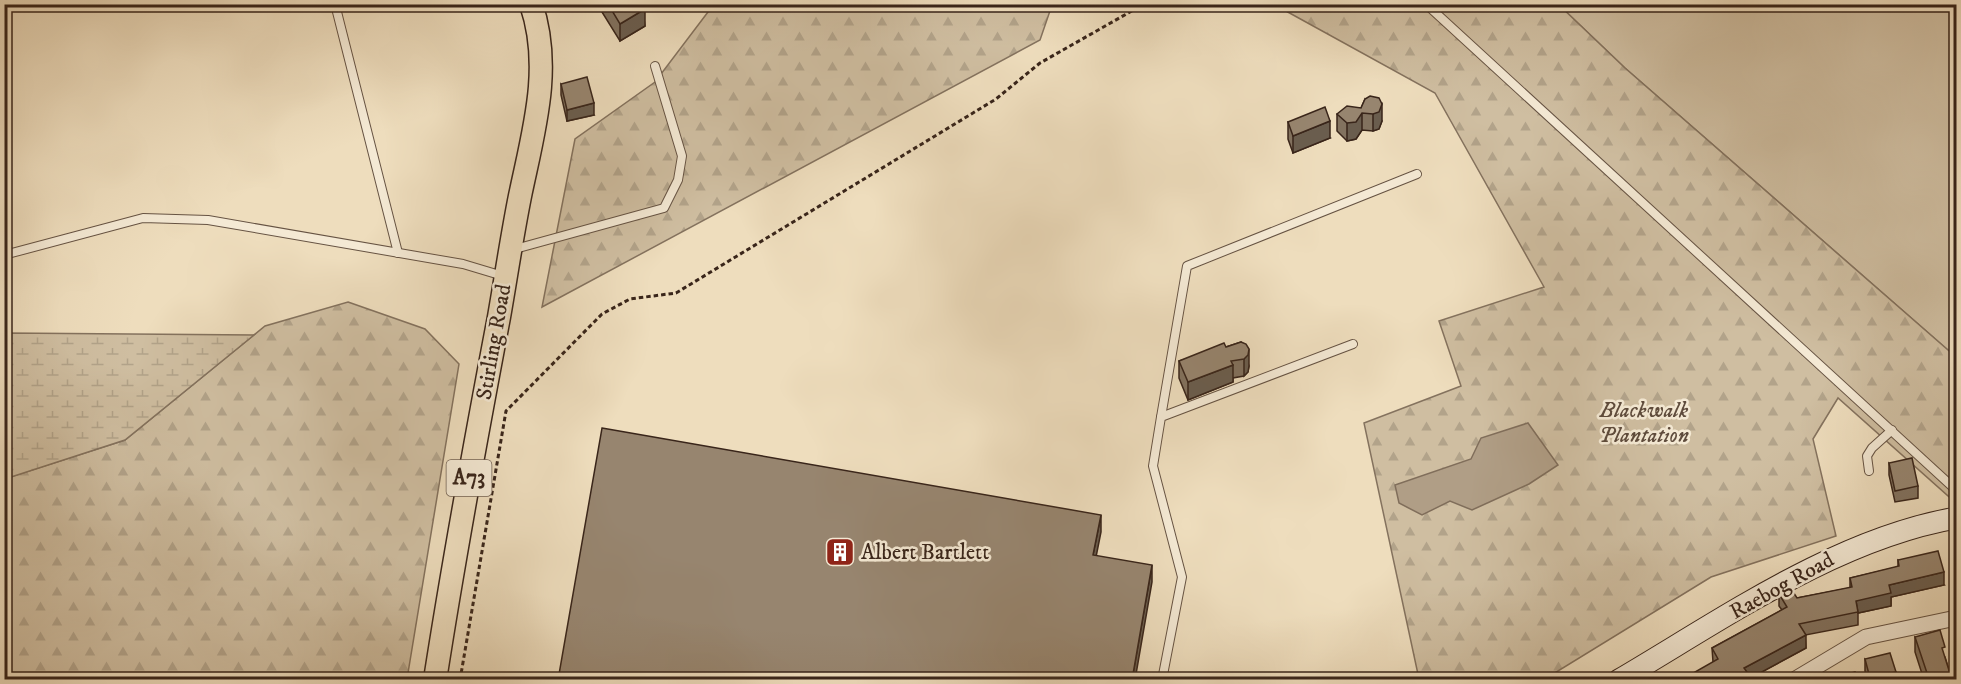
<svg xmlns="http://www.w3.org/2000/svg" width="1961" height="684" font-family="'IM FELL DW Pica',serif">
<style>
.green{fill:#cfbea1;stroke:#84725e;stroke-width:1.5}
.forest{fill:url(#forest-firs);stroke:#84725e;stroke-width:1.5}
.wetland{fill:url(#wetland-marsh);stroke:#84725e;stroke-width:1.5}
.water{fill:#b09e86;stroke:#806e5b;stroke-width:1.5}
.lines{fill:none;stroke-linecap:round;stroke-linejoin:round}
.service-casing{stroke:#665343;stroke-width:10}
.minor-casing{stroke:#665343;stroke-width:17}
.secondary-casing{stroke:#39251a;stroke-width:23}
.primary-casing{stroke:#39251a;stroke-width:25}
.path{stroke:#39251a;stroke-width:3;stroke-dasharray:4.5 3;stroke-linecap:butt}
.service{stroke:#f4e9d4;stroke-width:8}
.minor{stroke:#f4e9d4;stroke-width:15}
.secondary{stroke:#f4e9d4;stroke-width:21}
.primary{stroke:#eeddbd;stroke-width:22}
.wall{fill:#82725f;stroke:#39251a;stroke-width:1.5}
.shaded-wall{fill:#6a5d4e;stroke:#39251a;stroke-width:1.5}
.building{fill:#97856f;stroke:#39251a;stroke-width:1.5}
.labels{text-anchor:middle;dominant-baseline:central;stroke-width:5;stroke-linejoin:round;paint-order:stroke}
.shield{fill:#f4e9d4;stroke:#716052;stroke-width:1.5}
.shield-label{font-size:21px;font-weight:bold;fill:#39251a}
.street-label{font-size:22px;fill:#39251a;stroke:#f4e9d4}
.park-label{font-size:22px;font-style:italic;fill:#5e4b3c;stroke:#f4e9d4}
.poi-label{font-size:22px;fill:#39251a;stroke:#f4e9d4;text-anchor:start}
</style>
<defs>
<pattern id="forest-firs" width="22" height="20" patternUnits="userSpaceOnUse" patternTransform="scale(1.5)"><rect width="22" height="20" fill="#cfbea1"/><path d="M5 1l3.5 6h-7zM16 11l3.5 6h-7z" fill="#b2a38a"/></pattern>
<pattern id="wetland-marsh" width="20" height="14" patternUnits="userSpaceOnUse" patternTransform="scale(1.5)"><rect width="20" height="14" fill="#cfbea1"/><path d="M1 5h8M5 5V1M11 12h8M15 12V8" fill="none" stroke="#b2a38a"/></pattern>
</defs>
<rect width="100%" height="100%" fill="#eeddbd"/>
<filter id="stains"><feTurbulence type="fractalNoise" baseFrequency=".00333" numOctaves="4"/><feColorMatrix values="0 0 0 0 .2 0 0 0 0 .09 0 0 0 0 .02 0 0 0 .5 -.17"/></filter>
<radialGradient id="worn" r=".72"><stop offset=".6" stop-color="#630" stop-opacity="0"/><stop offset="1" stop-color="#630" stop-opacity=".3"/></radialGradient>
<!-- green -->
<polygon class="green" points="1559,5 1956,5 1956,357 1625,68"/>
<!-- forest -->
<g class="forest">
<polygon points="708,5 1052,5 1040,40 542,307 575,139 655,82 711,8"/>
<polygon points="1275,5 1559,5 1625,68 1956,357 1956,503 1838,398 1813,439 1836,536 1711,577 1545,679 1419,679 1364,423 1461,386 1439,321 1544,287 1435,93"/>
<polygon points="348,302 425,329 459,364 407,679 21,679 5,671 4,479 125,440 265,326"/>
</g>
<!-- wetland -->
<polygon class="wetland" points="5,333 254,335 125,440 5,479"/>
<!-- water -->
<polygon class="water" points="1528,423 1558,465 1529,484 1472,510 1450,501 1422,515 1399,503 1395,485 1471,459 1481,438"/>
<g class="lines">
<!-- service casing -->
<g class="service-casing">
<g id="service">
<polyline points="335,4 398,253"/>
<polyline points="1426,4 1956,490"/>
<polyline points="515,249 664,208 678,180 682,156 655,66"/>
<polyline points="4,255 143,218 208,220 463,264 503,276"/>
<polyline points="1161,417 1187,266 1417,174"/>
<polyline points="1869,471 1867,456 1872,448 1892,430"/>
<polyline points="1162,680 1182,577 1153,466 1161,417 1353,344"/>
</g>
</g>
<!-- minor casing -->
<g class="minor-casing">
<polyline id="minor" points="1794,680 1866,637 1956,618"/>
</g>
<!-- secondary casing -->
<g class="secondary-casing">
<path id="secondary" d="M1619,680c104,-61 217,-141 337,-162"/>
</g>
<!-- primary casing -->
<g class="primary-casing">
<path id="primary" d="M435,680c19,-122 41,-242 64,-363 7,-40 13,-81 21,-121 13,-63 33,-128 11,-192"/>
</g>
<!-- path -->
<polyline class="path" points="460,680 506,411 602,314 630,299 676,293 996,99 1040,63 1144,4"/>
<!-- service -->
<use href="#service" class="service"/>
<!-- minor -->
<use href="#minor" class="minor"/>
<!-- secondary -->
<use href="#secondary" class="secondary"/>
<!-- primary -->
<use href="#primary" class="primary"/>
</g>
<!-- wall -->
<g class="wall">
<polygon points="597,4 642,4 645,26 620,41"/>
<polygon points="561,84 594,115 567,121 561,95"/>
<polygon points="1365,99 1382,121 1379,129 1373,131 1362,130 1356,139 1347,141 1337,131 1337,114 1361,108"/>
<polygon points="1288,122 1330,138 1293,153 1288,139"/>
<polygon points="1241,342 1249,366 1248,372 1244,376 1233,378 1233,382 1188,400 1179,378 1179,361 1226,347"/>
<polygon points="1889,463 1918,486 1918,498 1895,502 1889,475"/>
<polygon points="1898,560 1944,585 1891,597 1891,606 1858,613 1858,625 1805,635 1806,648 1747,680 1713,662 1712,648 1782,610 1779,606 1779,594 1797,598 1850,588 1850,578 1898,567"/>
<polygon points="1915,637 1945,657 1952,680 1924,680 1915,652"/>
<polygon points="1865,659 1896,680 1867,680 1865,671"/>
</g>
<!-- shaded-wall -->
<g class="shaded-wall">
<polygon points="645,9 645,26 620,41 620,24"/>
<polygon points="594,103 594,115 567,121 567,110"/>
<polygon points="1382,104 1382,121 1379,129 1373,131 1373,114"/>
<polygon points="1362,113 1362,130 1356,139 1347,141 1347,123"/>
<polygon points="1330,121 1330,138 1293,153 1293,136"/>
<polygon points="1249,349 1249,366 1248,372 1244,376 1244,359"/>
<polygon points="1233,365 1233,382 1188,400 1188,382"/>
<polygon points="1101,515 1101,532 1093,572 1093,555"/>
<polygon points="1152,565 1152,582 1135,680 1132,680"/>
<polygon points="1944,572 1944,585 1891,597 1891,606 1858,613 1856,601 1889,585"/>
<polygon points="1806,635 1806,648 1747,680 1732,680 1744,668"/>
<polygon points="1896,672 1896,680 1870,680 1870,678"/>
</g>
<!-- building -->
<g class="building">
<polygon points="608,4 642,4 645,9 620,24"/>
<polygon points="587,77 594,103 567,110 561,84"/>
<polygon points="1370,96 1379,98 1382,104 1379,112 1373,114 1362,113 1356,122 1347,123 1337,114 1347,106 1361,108 1365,99"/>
<polygon points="1325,107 1330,121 1293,136 1288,122"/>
<polygon points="1241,342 1246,344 1249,349 1248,355 1244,359 1231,361 1233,365 1188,382 1179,361 1224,343 1226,347"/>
<polygon points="602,428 1101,515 1093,555 1152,565 1132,680 558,680"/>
<polygon points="1912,458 1918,486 1895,491 1889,463"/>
<polygon points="1938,551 1944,572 1889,585 1891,593 1856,601 1858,612 1799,624 1806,635 1744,668 1747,672 1732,680 1681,680 1718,659 1712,648 1787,607 1779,594 1790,587 1797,598 1852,587 1850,578 1899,566 1898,560"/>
<polygon points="1940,630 1945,647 1942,648 1952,680 1928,680 1929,679 1915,637"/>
<polygon points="1890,653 1896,672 1870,678 1865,659"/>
<polygon points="1855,672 1857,680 1827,680"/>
</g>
<!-- icons -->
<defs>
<g id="building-square" transform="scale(1.5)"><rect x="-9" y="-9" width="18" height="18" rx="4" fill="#8f2418" stroke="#f4e9d4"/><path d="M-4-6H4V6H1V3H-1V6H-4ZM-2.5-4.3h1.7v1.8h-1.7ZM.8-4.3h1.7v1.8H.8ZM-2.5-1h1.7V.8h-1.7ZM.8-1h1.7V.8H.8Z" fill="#fff"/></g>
</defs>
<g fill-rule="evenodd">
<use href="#building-square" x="840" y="552"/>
</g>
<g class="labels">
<!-- shield labels -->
<rect class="shield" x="446.5" y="460" width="45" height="36" rx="4.5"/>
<g class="shield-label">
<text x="469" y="478">A73</text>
</g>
<!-- street labels -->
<g class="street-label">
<text transform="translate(494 342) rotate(-80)">Stirling Road</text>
<text transform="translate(1782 586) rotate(-29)">Raebog Road</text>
</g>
<!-- park labels -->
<g class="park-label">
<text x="1644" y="410">Blackwalk<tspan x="1644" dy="25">Plantation</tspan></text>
</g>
<!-- poi labels -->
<g class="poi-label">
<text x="861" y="552">Albert Bartlett</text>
</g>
</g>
<!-- margin -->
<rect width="1961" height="684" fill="none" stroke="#eeddbd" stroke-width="24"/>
<rect x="6" y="6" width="1949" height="672" fill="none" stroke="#39251a" stroke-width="3"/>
<rect x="12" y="12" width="1937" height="660" fill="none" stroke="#39251a" stroke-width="1.5"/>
<rect width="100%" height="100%" filter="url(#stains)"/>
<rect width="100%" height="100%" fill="url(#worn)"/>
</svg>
